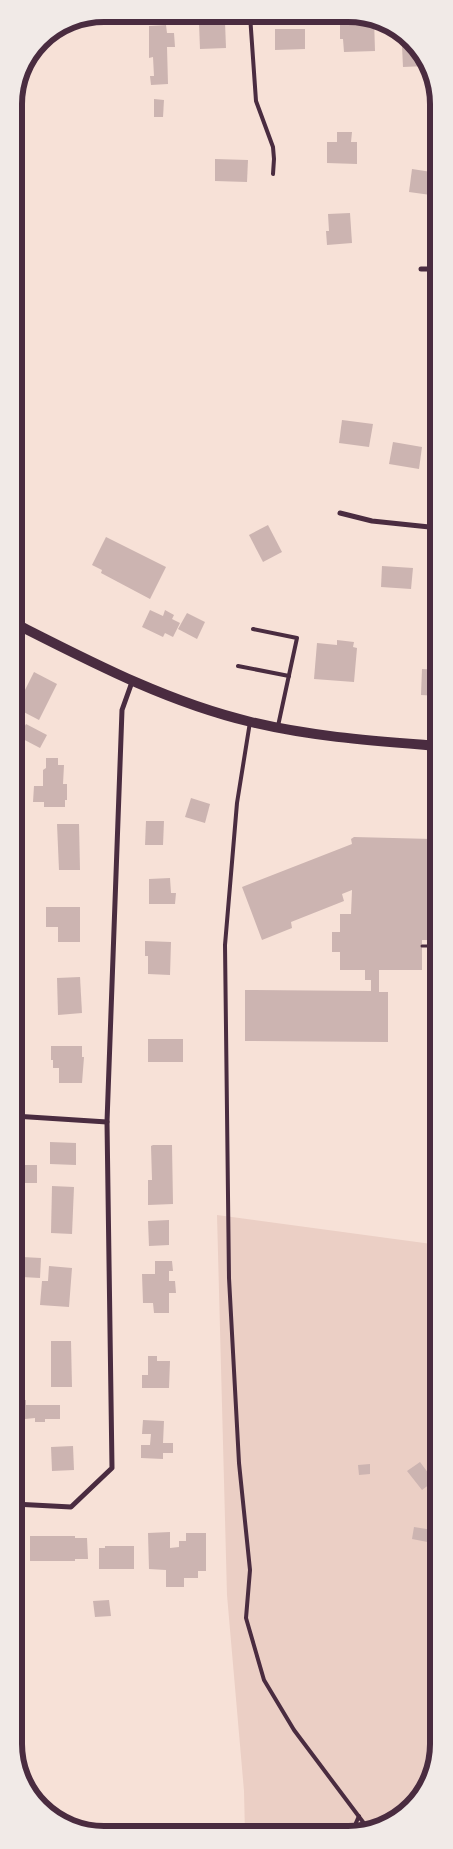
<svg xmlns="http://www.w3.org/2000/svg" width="453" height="1849" font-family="Commissioner,sans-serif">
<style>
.green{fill:#ebcfc5}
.building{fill:#ccb4b1}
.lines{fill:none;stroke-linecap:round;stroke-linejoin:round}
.path{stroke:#4a2c40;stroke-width:3}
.service{stroke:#4a2c40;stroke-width:4}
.minor{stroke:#4a2c40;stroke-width:5}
.secondary{stroke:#4a2c40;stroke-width:10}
.rim{fill:none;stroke:#4a2c40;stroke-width:6}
</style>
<rect width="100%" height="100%" fill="#f7e1d7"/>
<!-- green -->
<polygon class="green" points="217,1215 439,1245 439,1751 417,1805 361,1834 245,1834 244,1791 227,1595"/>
<!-- building -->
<g class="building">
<polygon points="92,16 90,26 77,23 77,19"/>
<polygon points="340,19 374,19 375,51 344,52 343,39 340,39"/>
<polygon points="225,22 226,48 200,49 199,23"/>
<polygon points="166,25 167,33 174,33 175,47 167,47 168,84 151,85 150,76 154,76 153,57 149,58 149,26"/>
<polygon points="275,29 305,29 305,49 275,50"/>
<polygon points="417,45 426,66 403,67 402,46"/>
<polygon points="154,99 164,100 163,117 154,117"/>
<polygon points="337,132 352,132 351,142 357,142 357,164 327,163 327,142 337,142"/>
<polygon points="215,159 248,160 247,182 215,181"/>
<polygon points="412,169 438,173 438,196 409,192"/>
<polygon points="350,213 352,243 327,245 326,231 329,231 328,214"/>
<polygon points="342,420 373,424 369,447 339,443"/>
<polygon points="393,442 422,447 419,469 389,464"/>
<polygon points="268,525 282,552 263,562 249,535"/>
<polygon points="106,537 166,567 150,599 101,573 102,570 92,565"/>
<polygon points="382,566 413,568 411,589 381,587"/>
<polygon points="150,610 163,616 165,610 174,615 172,619 180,623 173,637 165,633 163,637 142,627"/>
<polygon points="187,613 205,622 197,639 178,629"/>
<polygon points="337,640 354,642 353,647 357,648 354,682 314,679 317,643 337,645"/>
<polygon points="422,669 439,670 439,696 421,695"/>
<polygon points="34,672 57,684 39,720 16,708"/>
<polygon points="26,724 47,735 40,748 19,737"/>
<polygon points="46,758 58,758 58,765 64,765 63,784 67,784 67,800 65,800 65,807 44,807 44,802 33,802 34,786 43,786 43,770 46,768"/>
<polygon points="191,798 210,804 205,823 185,817"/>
<polygon points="146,821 164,821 163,845 145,845"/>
<polygon points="57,824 79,824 80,870 59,870"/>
<polygon points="354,837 432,839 438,845 439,879 428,880 428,919 439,918 439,940 422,940 422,970 379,970 379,992 388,992 388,1042 245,1041 245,990 371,991 371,980 365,980 365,970 340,970 340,952 332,952 332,932 340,932 340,914 351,914 352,890 342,894 344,901 291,922 292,928 262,940 242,887 352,844 351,839"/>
<polygon points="170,878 171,893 176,893 175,904 149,904 149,879"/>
<polygon points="46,907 80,907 80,942 58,942 58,927 46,927"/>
<polygon points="145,941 171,942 170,975 148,974 148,956 145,956"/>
<polygon points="80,977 82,1013 58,1015 57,978"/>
<rect x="148" y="1039" width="35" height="23"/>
<polygon points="51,1046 82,1046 82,1057 84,1057 82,1083 59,1083 59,1068 53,1068 53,1060 51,1060"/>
<polygon points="50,1142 76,1143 76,1165 50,1164"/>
<polygon points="153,1145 172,1145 173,1204 148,1205 148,1180 152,1180 151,1146"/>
<rect x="19" y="1165" width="18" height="18"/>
<polygon points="52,1186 74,1187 72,1234 51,1233"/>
<polygon points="169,1220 169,1245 149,1246 148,1221"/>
<polygon points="22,1257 41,1258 40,1278 22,1277"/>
<polygon points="155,1261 172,1261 173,1271 169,1271 169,1281 175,1281 176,1293 169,1293 169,1313 154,1313 153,1303 143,1303 142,1274 155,1274"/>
<polygon points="49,1266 72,1268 69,1307 40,1305 42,1281 48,1281"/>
<polygon points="51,1341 71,1341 72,1387 51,1387"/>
<polygon points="148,1356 157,1356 157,1361 170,1361 169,1388 142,1388 142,1375 148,1375"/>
<polygon points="17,1400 26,1400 26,1405 60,1405 60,1419 45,1419 45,1422 35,1422 35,1418 25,1419 25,1410 17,1410"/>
<polygon points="143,1420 164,1421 163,1443 173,1443 173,1453 163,1453 163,1459 141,1458 141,1445 150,1445 151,1434 142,1434"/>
<polygon points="73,1446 74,1470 52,1471 51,1447"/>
<polygon points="420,1462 429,1474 433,1472 438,1478 422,1490 407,1471"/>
<polygon points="370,1464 370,1474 359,1475 358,1465"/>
<polygon points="414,1527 439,1531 438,1544 412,1539"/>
<polygon points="170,1532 170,1548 179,1547 179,1541 186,1541 186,1533 206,1533 206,1571 198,1571 198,1578 184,1578 184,1587 166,1587 166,1570 149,1569 148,1533"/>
<polygon points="30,1536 75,1536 75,1538 87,1538 88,1559 75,1559 75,1561 30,1561"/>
<polygon points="105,1546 134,1546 134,1569 99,1569 99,1548 105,1548"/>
<polygon points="109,1600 111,1616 95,1617 93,1601"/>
</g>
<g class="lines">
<!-- path -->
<polyline class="path" points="422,946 439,946"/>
<!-- service -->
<g class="service">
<polyline points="250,15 256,101 273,147 274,159 273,174"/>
<polyline points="253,629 297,638 278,726"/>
<polyline points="238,666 289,676"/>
<polyline points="250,722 237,803 225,945 229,1278 239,1463 250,1570 246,1618 264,1680 294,1730 369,1830"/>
<polyline points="351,1834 359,1816"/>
</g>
<!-- minor -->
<g class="minor">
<polyline points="421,269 439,269"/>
<polyline points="340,513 372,521 439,528"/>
<polyline points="14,1116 107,1122"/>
<polyline points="14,1504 71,1507 112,1468 107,1122 122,710 132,682"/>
</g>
<!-- secondary -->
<path class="secondary" d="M14,623c77,39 153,79 237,99 62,15 125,19 188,24"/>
</g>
<!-- crop -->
<path d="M0 0H453V1849H0ZM104 22H348A82 82 0 0 1 430 104V1744A82 82 0 0 1 348 1826H104A82 82 0 0 1 22 1744V104A82 82 0 0 1 104 22Z" fill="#f1eae7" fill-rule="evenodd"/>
<path class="rim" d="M104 22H348A82 82 0 0 1 430 104V1744A82 82 0 0 1 348 1826H104A82 82 0 0 1 22 1744V104A82 82 0 0 1 104 22Z"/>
</svg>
